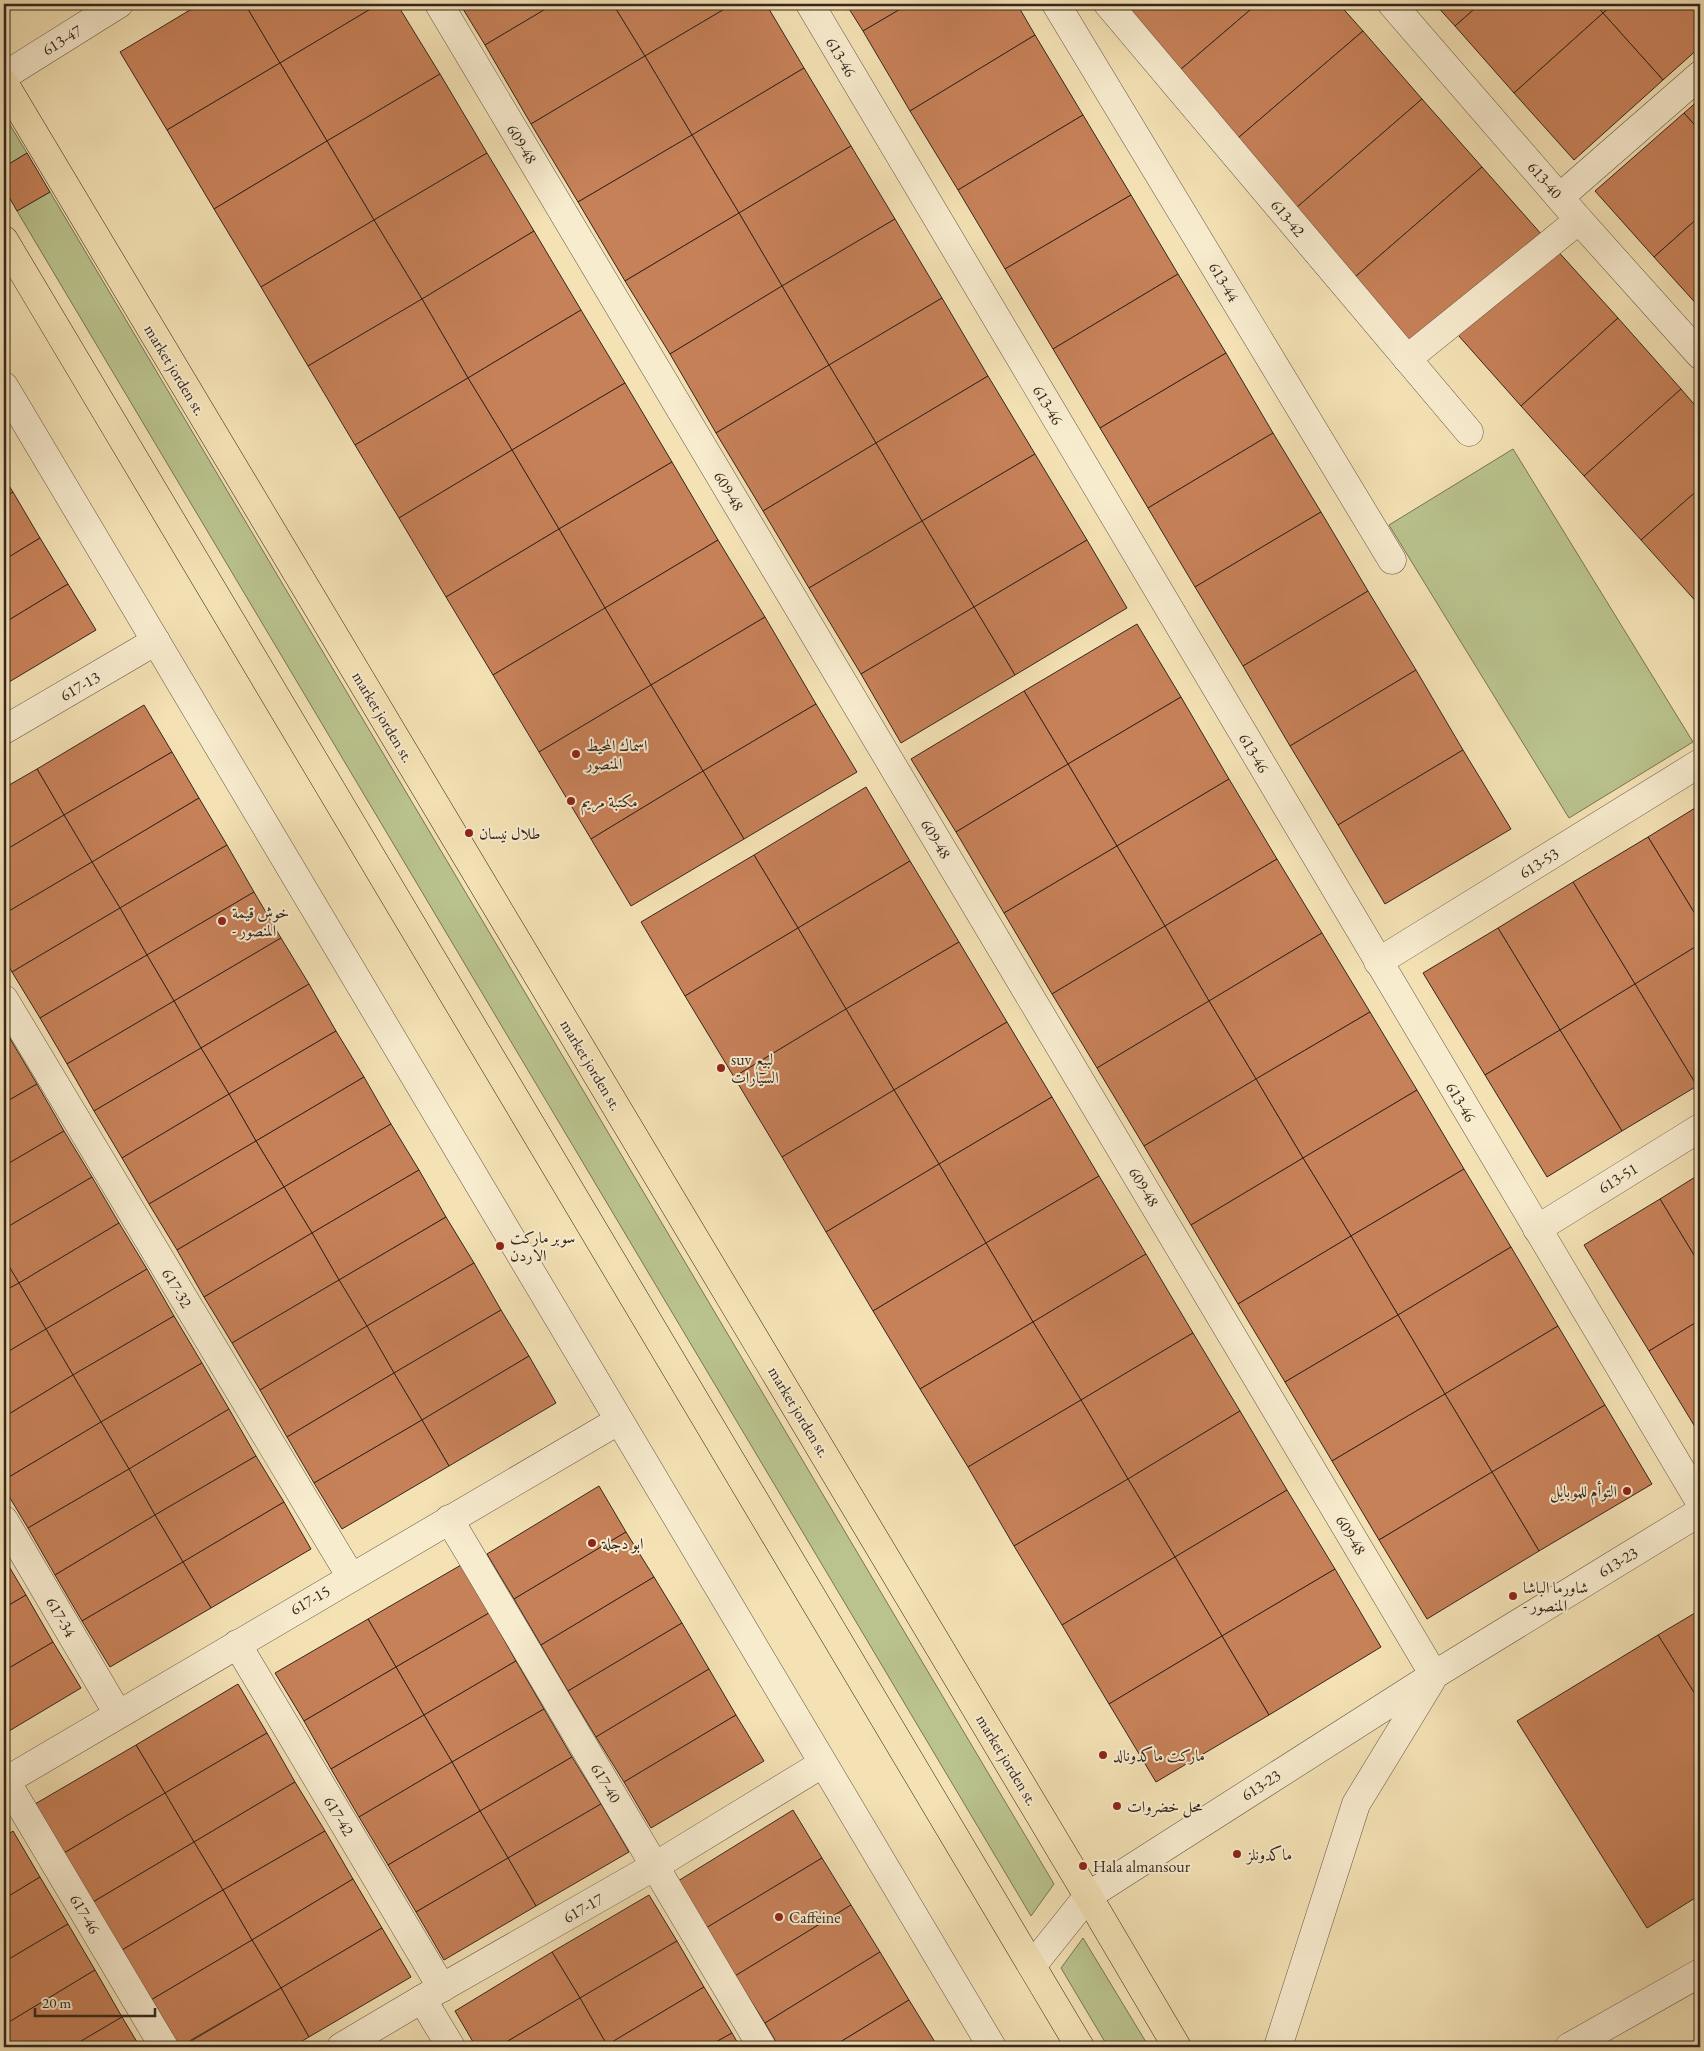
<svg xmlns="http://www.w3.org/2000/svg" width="1704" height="2051" font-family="'EB Garamond',Amiri,serif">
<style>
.green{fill:#bac38e;stroke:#787456}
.building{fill:#c78159;stroke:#35261e}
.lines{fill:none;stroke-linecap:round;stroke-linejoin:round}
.minor-casing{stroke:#655544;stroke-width:29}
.major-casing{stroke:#35261e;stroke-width:29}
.minor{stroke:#f8eccf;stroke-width:28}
.major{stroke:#f4e2b5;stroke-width:28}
.poi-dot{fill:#8f2418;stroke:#f8eccf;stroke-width:2}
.labels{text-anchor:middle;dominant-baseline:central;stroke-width:4;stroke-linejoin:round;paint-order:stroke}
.street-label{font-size:16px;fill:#35261e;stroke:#f8eccf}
.poi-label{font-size:16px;fill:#35261e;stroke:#f8eccf;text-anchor:start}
</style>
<rect width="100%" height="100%" fill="#f4e2b5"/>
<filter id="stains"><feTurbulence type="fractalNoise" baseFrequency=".004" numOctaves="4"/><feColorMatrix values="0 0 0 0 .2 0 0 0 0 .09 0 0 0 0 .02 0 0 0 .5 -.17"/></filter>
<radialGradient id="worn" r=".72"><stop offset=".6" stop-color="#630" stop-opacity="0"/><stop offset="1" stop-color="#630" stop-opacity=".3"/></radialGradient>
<!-- green -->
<g class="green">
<polygon points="4,115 27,153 4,167"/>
<polygon points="50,192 1054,1884 1031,1916 17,211"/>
<polygon points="1513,449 1693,742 1569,818 1389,525"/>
<polygon points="1083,1938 1149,2047 1108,2047 1061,1968"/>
</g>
<!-- building -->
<g class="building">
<polygon points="200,4 245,4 280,63 167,130 120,52"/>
<polygon points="245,4 379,4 280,63"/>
<polygon points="379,4 397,4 440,74 327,141 280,63"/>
<polygon points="460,4 554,4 485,45"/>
<polygon points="554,4 613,4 645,56 531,124 485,45"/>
<polygon points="613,4 733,4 645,56"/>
<polygon points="733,4 766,4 804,68 692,135 645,56"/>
<polygon points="846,4 909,4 863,31"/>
<polygon points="909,4 1017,4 1035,35 910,111 863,31"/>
<polygon points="1125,4 1257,4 1180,70"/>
<polygon points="1257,4 1339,4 1363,31 1238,138 1180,70"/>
<polygon points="1435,4 1480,4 1455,26"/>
<polygon points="1480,4 1595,4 1603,13 1514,93 1455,26"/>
<polygon points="1595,4 1614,4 1603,13"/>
<polygon points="1614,4 1700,4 1700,47 1663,80 1603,13"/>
<polygon points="1603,13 1663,80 1574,160 1514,93"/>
<polygon points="1363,31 1422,99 1296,208 1238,138"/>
<polygon points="1035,35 1083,115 958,190 910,111"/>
<polygon points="645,56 692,135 578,202 531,124"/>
<polygon points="280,63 327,141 214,209 167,130"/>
<polygon points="804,68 851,146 739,213 692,135"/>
<polygon points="440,74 487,153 374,220 327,141"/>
<polygon points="1422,99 1482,167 1355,277 1296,208"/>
<polygon points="1700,99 1700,131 1684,113"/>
<polygon points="1684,113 1700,131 1700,216 1654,257 1595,191"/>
<polygon points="1083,115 1131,195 1005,269 958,190"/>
<polygon points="692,135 739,213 625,281 578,202"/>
<polygon points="327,141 374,220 261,287 214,209"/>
<polygon points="851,146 895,219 782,286 739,213"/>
<polygon points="27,153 50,192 17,211 4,188 4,167"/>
<polygon points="487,153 534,231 422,299 374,220"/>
<polygon points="1482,167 1542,235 1413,346 1355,277"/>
<polygon points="1131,195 1178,274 1053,349 1005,269"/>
<polygon points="739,213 782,286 670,354 625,281"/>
<polygon points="1700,216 1700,308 1654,257"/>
<polygon points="895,219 942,298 829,365 782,286"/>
<polygon points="374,220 422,299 308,366 261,287"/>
<polygon points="534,231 581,310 468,378 422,299"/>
<polygon points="1555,248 1618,318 1521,406 1458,335"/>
<polygon points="1178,274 1226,353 1100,428 1053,349"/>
<polygon points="782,286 829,365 716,433 670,354"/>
<polygon points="942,298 988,376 876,443 829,365"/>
<polygon points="422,299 468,378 355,445 308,366"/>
<polygon points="581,310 625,383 512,450 468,378"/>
<polygon points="1618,318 1681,389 1584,476 1521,406"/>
<polygon points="1226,353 1273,433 1148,508 1100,428"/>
<polygon points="829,365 876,443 763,511 716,433"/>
<polygon points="988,376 1035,454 922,521 876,443"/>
<polygon points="468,378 512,450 399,518 355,445"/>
<polygon points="625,383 672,462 559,529 512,450"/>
<polygon points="1681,389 1700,411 1700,488 1641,540 1584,476"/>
<polygon points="1273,433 1321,512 1195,587 1148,508"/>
<polygon points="876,443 922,521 809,588 763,511"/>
<polygon points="512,450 559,529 446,597 399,518"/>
<polygon points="1035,454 1087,540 974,607 922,521"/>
<polygon points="672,462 718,540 605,608 559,529"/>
<polygon points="4,478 13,492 4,498"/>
<polygon points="1700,488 1700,606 1641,540"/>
<polygon points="13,492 40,538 4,560 4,498"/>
<polygon points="1321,512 1368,591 1243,666 1195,587"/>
<polygon points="922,521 974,607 861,674 809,588"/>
<polygon points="559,529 605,608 493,675 446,597"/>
<polygon points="40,538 68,584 4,623 4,560"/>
<polygon points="718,540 765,617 651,685 605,608"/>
<polygon points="1087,540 1127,608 1015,675 974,607"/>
<polygon points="68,584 96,630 4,685 4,623"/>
<polygon points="1368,591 1416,670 1290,746 1243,666"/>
<polygon points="974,607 1015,675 901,743 861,674"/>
<polygon points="605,608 651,685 539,752 493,675"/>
<polygon points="765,617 816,704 703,771 651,685"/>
<polygon points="1137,624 1181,697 1068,764 1024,691"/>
<polygon points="1416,670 1463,750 1338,825 1290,746"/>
<polygon points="651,685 703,771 591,839 539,752"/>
<polygon points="1024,691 1068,764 956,832 911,759"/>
<polygon points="1181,697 1229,779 1117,846 1068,764"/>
<polygon points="816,704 857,772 744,839 703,771"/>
<polygon points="144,705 172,752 64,815 37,769"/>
<polygon points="1463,750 1511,829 1385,904 1338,825"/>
<polygon points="172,752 199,798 92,862 64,815"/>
<polygon points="1068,764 1117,846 1004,913 956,832"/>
<polygon points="37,769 64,815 4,851 4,788"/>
<polygon points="703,771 744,839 631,906 591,839"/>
<polygon points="1229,779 1277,859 1165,926 1117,846"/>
<polygon points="866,787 910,861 798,928 754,855"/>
<polygon points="199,798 227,845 120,908 92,862"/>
<polygon points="1700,805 1700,922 1648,837"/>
<polygon points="64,815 92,862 4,914 4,851"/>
<polygon points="1648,837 1700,922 1700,944 1635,984 1573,882"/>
<polygon points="227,845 254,892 147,955 120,908"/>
<polygon points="1117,846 1165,926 1052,994 1004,913"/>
<polygon points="754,855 798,928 685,996 641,922"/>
<polygon points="1277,859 1322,933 1209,1001 1165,926"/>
<polygon points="910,861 959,942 846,1009 798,928"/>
<polygon points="92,862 120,908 12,972 4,958 4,914"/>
<polygon points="1573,882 1635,984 1560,1030 1498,928"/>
<polygon points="254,892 281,938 174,1001 147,955"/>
<polygon points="120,908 147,955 40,1018 12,972"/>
<polygon points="1165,926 1209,1001 1097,1068 1052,994"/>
<polygon points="798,928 846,1009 734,1077 685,996"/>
<polygon points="1498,928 1560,1030 1485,1075 1423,973"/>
<polygon points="1322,933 1370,1012 1256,1079 1209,1001"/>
<polygon points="281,938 309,984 201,1048 174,1001"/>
<polygon points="959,942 1007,1022 894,1090 846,1009"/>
<polygon points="1700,944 1700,1084 1697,1086 1635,984"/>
<polygon points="147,955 174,1001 67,1064 40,1018"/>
<polygon points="309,984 336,1031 229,1094 201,1048"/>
<polygon points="1635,984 1697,1086 1622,1131 1560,1030"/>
<polygon points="174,1001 201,1048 94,1111 67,1064"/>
<polygon points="1209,1001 1256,1079 1144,1146 1097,1068"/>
<polygon points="846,1009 894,1090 782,1157 734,1077"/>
<polygon points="1370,1012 1417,1090 1303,1158 1256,1079"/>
<polygon points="1007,1022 1052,1097 939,1164 894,1090"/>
<polygon points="1560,1030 1622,1131 1547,1177 1485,1075"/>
<polygon points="336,1031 364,1077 256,1141 229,1094"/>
<polygon points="9,1037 37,1084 4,1103 4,1040"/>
<polygon points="201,1048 229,1094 122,1158 94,1111"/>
<polygon points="364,1077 391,1124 284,1187 256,1141"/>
<polygon points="1256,1079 1303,1158 1191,1225 1144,1146"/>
<polygon points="37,1084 64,1131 4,1166 4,1103"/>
<polygon points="894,1090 939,1164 826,1232 782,1157"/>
<polygon points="1417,1090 1464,1169 1351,1236 1303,1158"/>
<polygon points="229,1094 256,1141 149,1204 122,1158"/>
<polygon points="1052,1097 1099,1176 986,1243 939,1164"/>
<polygon points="391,1124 419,1170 312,1233 284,1187"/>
<polygon points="64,1131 92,1177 4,1229 4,1166"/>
<polygon points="256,1141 284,1187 177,1250 149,1204"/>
<polygon points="1303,1158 1351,1236 1238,1304 1191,1225"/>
<polygon points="939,1164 986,1243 873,1311 826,1232"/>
<polygon points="1464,1169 1511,1247 1398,1315 1351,1236"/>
<polygon points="419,1170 446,1217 339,1280 312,1233"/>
<polygon points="1700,1174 1700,1265 1660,1199"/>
<polygon points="1099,1176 1146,1254 1033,1322 986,1243"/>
<polygon points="92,1177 119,1223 19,1283 4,1258 4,1229"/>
<polygon points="284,1187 312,1233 204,1297 177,1250"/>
<polygon points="1660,1199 1700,1265 1700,1320 1649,1351 1584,1245"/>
<polygon points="446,1217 474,1263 367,1326 339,1280"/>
<polygon points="119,1223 147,1269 46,1329 19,1283"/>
<polygon points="312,1233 339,1280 232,1343 204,1297"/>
<polygon points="1351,1236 1398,1315 1285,1382 1238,1304"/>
<polygon points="986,1243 1033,1322 920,1389 873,1311"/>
<polygon points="1511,1247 1558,1326 1445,1394 1398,1315"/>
<polygon points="1146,1254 1193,1333 1081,1400 1033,1322"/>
<polygon points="4,1258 19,1283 4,1291"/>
<polygon points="474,1263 501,1310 394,1373 367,1326"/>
<polygon points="147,1269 174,1316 73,1375 46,1329"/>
<polygon points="339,1280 367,1326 260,1390 232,1343"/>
<polygon points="19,1283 46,1329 4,1354 4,1291"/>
<polygon points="501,1310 529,1356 422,1420 394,1373"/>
<polygon points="1398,1315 1445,1394 1332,1461 1285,1382"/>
<polygon points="174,1316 202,1363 101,1422 73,1375"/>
<polygon points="1700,1320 1700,1435 1649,1351"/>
<polygon points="1033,1322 1081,1400 968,1467 920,1389"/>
<polygon points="367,1326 394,1373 287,1437 260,1390"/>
<polygon points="1558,1326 1605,1405 1492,1472 1445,1394"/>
<polygon points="46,1329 73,1375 4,1417 4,1354"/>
<polygon points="1193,1333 1240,1411 1128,1479 1081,1400"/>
<polygon points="529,1356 556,1403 449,1466 422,1420"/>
<polygon points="202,1363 229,1409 129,1469 101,1422"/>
<polygon points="394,1373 422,1420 314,1483 287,1437"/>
<polygon points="73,1375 101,1422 4,1480 4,1417"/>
<polygon points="1445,1394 1492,1472 1379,1540 1332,1461"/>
<polygon points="1081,1400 1128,1479 1014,1546 968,1467"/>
<polygon points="1605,1405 1652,1484 1539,1551 1492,1472"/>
<polygon points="229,1409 256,1456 155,1515 129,1469"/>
<polygon points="1240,1411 1287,1490 1175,1557 1128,1479"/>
<polygon points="422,1420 449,1466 342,1529 314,1483"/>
<polygon points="101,1422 129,1469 28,1528 4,1488 4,1480"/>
<polygon points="256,1456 284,1502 183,1562 155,1515"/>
<polygon points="129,1469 155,1515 55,1575 28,1528"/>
<polygon points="1492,1472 1539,1551 1427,1619 1379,1540"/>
<polygon points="1128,1479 1175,1557 1062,1625 1014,1546"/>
<polygon points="599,1486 626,1532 514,1599 487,1554"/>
<polygon points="1287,1490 1335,1569 1222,1636 1175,1557"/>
<polygon points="284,1502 311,1549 211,1608 183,1562"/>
<polygon points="155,1515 183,1562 82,1621 55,1575"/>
<polygon points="626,1532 654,1577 541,1645 514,1599"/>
<polygon points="1175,1557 1222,1636 1109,1704 1062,1625"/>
<polygon points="4,1558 26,1595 4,1608"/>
<polygon points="183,1562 211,1608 110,1667 82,1621"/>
<polygon points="461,1565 489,1613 396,1667 368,1619"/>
<polygon points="1335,1569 1381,1647 1269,1715 1222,1636"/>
<polygon points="654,1577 682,1623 568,1691 541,1645"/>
<polygon points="26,1595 53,1642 4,1671 4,1608"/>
<polygon points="1700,1610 1700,1702 1658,1635"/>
<polygon points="489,1613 516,1661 424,1715 396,1667"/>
<polygon points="368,1619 396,1667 304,1721 275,1673"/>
<polygon points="682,1623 709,1669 596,1737 568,1691"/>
<polygon points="1658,1635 1700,1702 1700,1895 1647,1928 1517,1721"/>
<polygon points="1222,1636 1269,1715 1156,1782 1109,1704"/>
<polygon points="53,1642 81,1688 4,1734 4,1671"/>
<polygon points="516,1661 544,1709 452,1762 424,1715"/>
<polygon points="396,1667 424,1715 331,1769 304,1721"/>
<polygon points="709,1669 736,1715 624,1782 596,1737"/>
<polygon points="238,1684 267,1733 165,1793 136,1745"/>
<polygon points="544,1709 572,1757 480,1811 452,1762"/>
<polygon points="424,1715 452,1762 359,1817 331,1769"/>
<polygon points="736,1715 764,1761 651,1828 624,1782"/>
<polygon points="267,1733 295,1782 194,1842 165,1793"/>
<polygon points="136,1745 165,1793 64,1853 35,1804"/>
<polygon points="572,1757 601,1804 508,1858 480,1811"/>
<polygon points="452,1762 480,1811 388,1865 359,1817"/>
<polygon points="295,1782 325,1831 223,1890 194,1842"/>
<polygon points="165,1793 194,1842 93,1902 64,1853"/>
<polygon points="601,1804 629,1852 536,1906 508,1858"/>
<polygon points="793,1810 822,1858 706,1928 678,1881"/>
<polygon points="480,1811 508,1858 416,1912 388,1865"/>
<polygon points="13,1831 40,1877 4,1899 4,1837"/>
<polygon points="325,1831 353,1879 252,1940 223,1890"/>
<polygon points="194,1842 223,1890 122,1950 93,1902"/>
<polygon points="508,1858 536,1906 444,1960 416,1912"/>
<polygon points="822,1858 851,1905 735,1976 706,1928"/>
<polygon points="40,1877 68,1924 4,1962 4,1899"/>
<polygon points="353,1879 382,1928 281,1988 252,1940"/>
<polygon points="223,1890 252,1940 151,2000 122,1950"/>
<polygon points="649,1895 677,1941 580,1998 552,1952"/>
<polygon points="851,1905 880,1952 765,2023 735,1976"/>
<polygon points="68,1924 95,1970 4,2025 4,1962"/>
<polygon points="382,1928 411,1977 309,2037 281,1988"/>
<polygon points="252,1940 281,1988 179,2047 151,2000"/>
<polygon points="677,1941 704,1987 607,2045 580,1998"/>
<polygon points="552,1952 580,1998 498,2047 476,2047 455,2011"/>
<polygon points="880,1952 909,2000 832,2047 779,2047 765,2023"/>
<polygon points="95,1970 122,2017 71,2047 9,2047 4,2038 4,2025"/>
<polygon points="704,1987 732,2033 707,2047 609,2047 607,2045"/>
<polygon points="281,1988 309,2037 292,2047 181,2047"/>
<polygon points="580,1998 607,2045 603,2047 498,2047"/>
<polygon points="909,2000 938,2047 832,2047"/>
<polygon points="122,2017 140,2047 71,2047"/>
<polygon points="732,2033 740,2047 707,2047"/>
</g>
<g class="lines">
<!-- minor casing -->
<g class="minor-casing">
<g id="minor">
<polyline points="439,4 1434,1675"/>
<polyline points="810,4 1700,1502"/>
<polyline points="1056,4 1392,560"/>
<polyline points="1108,4 1469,432"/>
<polyline points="1392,4 1579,220 1700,355"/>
<polyline points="4,76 119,4"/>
<polyline points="1560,197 1700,75"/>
<polyline points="1407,359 1579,220"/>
<polyline points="4,386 992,2047"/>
<polyline points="4,730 156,641"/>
<polyline points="1378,962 1700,763"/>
<polyline points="4,999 351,1577"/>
<polyline points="1537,1229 1700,1128"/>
<polyline points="449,1519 762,2047"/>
<polyline points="4,1520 118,1714"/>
<polyline points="237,1644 442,1988"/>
<polyline points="6,1781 164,2047"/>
<polyline points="4,1782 618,1421"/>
<polyline points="1032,1966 1088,1896 1434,1675 1700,1512"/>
<polyline points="422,1999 451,2047"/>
<polyline points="341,2047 422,1999 655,1866 822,1764"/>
<polyline points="1278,2047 1356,1804 1431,1681"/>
<polyline points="1569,2047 1700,1973"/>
</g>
</g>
<!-- major casing -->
<g class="major-casing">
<g id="major">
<polyline points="4,83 1088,1896 1177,2047"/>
<polyline points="4,240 1080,2047"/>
</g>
</g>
<!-- minor -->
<use href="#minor" class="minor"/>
<!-- major -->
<use href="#major" class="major"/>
</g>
<!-- markers -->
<g class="poi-dot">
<circle cx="576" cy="754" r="5"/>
<circle cx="571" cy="801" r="5"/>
<circle cx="469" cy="833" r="5"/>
<circle cx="222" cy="921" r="5"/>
<circle cx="721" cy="1068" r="5"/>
<circle cx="500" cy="1246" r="5"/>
<circle cx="1627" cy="1491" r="5"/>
<circle cx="592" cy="1543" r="5"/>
<circle cx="1513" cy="1596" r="5"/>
<circle cx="1103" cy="1755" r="5"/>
<circle cx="1117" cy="1806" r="5"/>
<circle cx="1237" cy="1854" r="5"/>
<circle cx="1083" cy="1866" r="5"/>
<circle cx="779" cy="1917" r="5"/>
</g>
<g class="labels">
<!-- street labels -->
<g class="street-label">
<text transform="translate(62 40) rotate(-32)">613-47</text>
<text transform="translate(841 57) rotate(59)">613-46</text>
<text transform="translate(522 144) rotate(59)">609-48</text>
<text transform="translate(1545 180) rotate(49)">613-40</text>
<text transform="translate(1288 218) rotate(50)">613-42</text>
<text transform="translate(1224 282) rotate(59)">613-44</text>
<text transform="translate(175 370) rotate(59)">market jorden st.</text>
<text transform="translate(1048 405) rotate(59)">613-46</text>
<text transform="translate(729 491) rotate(59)">609-48</text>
<text transform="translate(80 686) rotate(-30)">617-13</text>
<text transform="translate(383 717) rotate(59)">market jorden st.</text>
<text transform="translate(1254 753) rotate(59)">613-46</text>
<text transform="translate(936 839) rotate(59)">609-48</text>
<text transform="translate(1539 863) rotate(-32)">613-53</text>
<text transform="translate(591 1065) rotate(59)">market jorden st.</text>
<text transform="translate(1461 1102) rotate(59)">613-46</text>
<text transform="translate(1618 1178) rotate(-32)">613-51</text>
<text transform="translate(1144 1187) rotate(59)">609-48</text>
<text transform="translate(177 1288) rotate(59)">617-32</text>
<text transform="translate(799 1412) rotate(59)">market jorden st.</text>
<text transform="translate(1351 1535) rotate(59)">609-48</text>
<text transform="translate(1618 1562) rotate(-31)">613-23</text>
<text transform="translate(310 1600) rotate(-30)">617-15</text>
<text transform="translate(61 1617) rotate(60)">617-34</text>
<text transform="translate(1007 1760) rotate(59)">market jorden st.</text>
<text transform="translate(606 1783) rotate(59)">617-40</text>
<text transform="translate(1261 1785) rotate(-33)">613-23</text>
<text transform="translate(339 1816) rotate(59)">617-42</text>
<text transform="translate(583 1908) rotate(-30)">617-17</text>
<text transform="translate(85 1914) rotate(59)">617-46</text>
</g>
<!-- poi labels -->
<g class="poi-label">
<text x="586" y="745">اسماك المحيط<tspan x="586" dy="18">المنصور</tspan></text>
<text x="581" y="801">مكتبة مريم</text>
<text x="479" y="833">طلال نيسان</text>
<text x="232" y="912">خوش قيمة<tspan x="232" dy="18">- المنصور</tspan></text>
<text x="731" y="1059">suv لبيع<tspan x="731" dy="18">السيارات</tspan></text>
<text x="510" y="1237">سوبر ماركت<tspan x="510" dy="18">الاردن</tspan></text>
<text x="1617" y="1491" text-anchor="end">التوأم للموبايل</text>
<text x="602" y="1543">ابو دجلة</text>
<text x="1523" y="1587">شاورما الباشا<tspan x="1523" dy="18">- المنصور</tspan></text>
<text x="1113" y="1755">ماركت ماكدونالد</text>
<text x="1127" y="1806">محل خضروات</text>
<text x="1247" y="1854">ماكدونلز</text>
<text x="1093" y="1866">Hala almansour</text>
<text x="789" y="1917">Caffeine</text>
</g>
</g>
<!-- margin -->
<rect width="1704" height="2051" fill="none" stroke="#f4e2b5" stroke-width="20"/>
<rect x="5" y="5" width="1694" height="2041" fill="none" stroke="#35261e" stroke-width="2.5"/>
<rect x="10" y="10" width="1684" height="2031" fill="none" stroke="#35261e"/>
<!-- scale -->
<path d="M35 2008v8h120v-8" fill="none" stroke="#35261e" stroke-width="2.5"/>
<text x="42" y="2008" font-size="15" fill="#35261e" stroke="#f8eccf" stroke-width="4" paint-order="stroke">20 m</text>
<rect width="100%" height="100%" filter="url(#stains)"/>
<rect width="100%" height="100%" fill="url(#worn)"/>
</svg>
